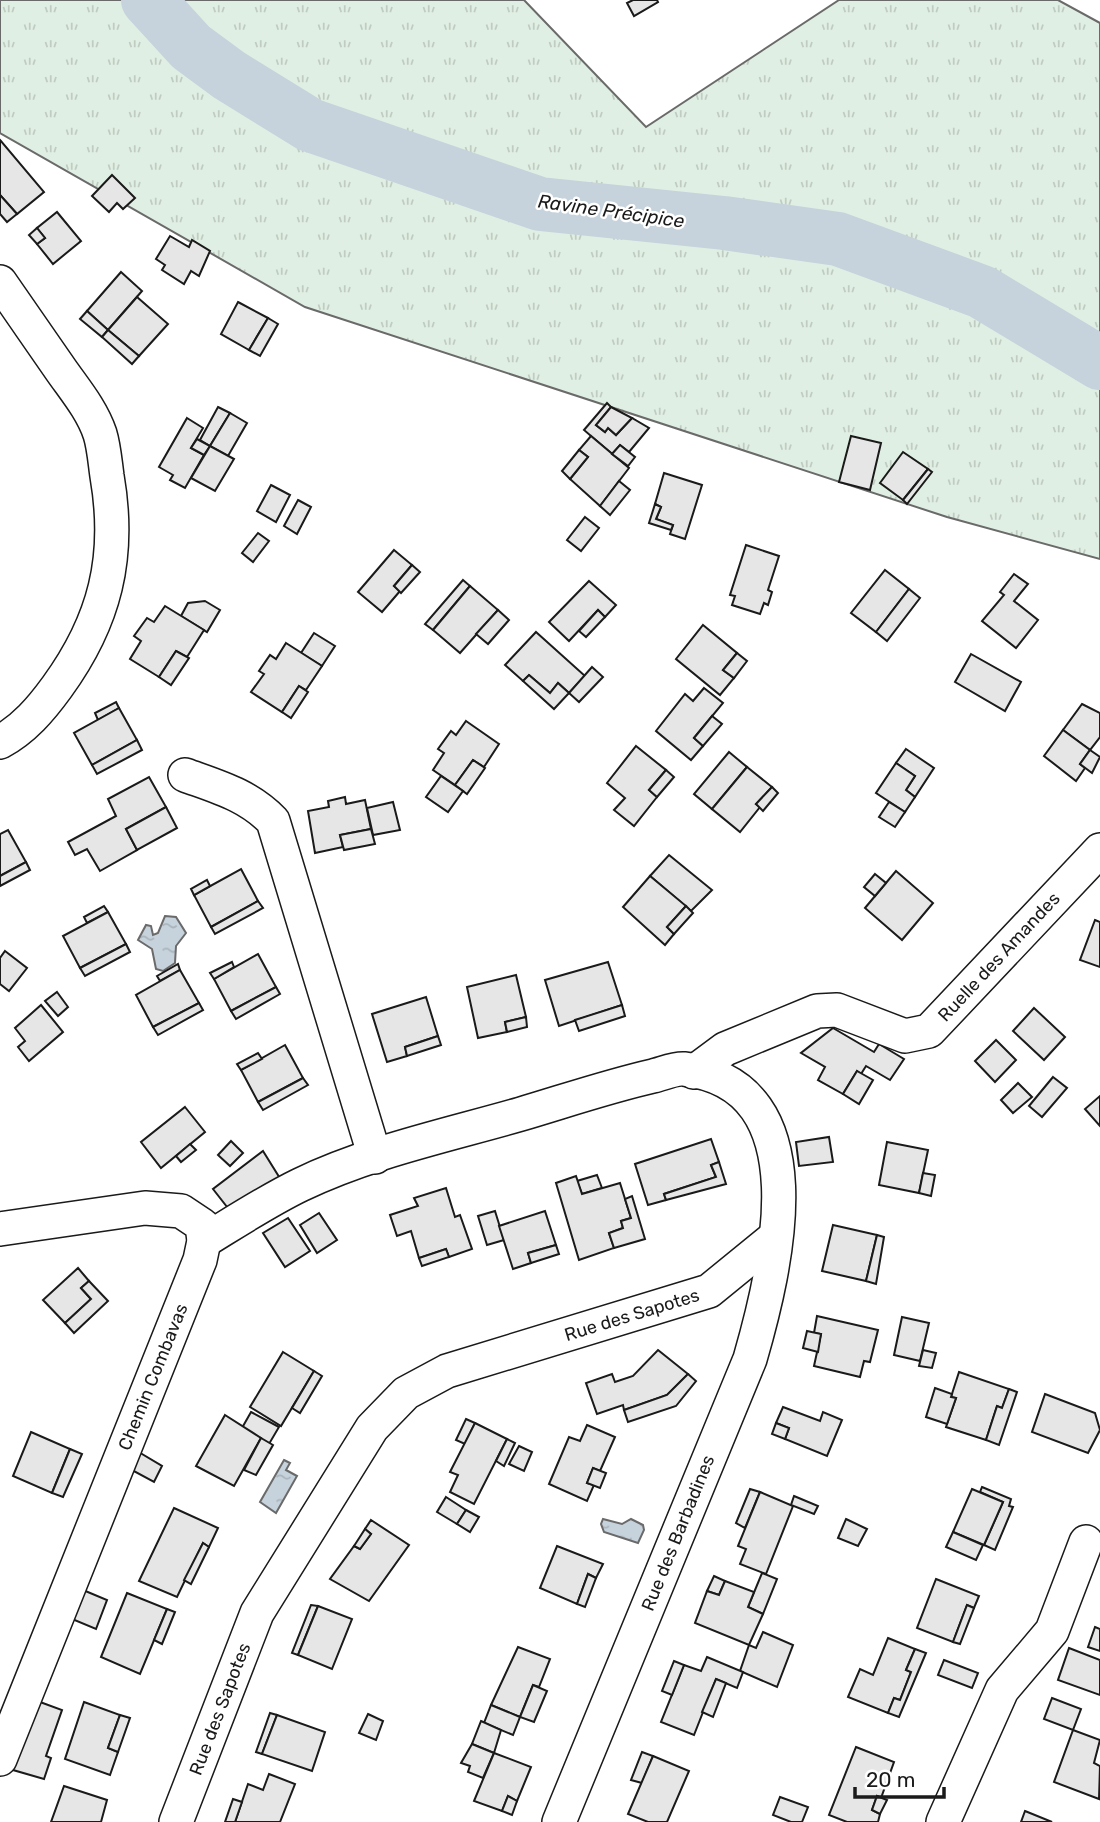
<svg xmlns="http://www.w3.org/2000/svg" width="1100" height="1822" font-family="Rubik,sans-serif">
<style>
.grass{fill:url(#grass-tufts);stroke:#6a6a6a;stroke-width:2}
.water{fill:url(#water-ripples);stroke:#6a6a6a;stroke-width:2}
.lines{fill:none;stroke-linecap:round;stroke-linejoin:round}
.river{stroke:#c6d2dc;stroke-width:54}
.building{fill:#e6e6e6;stroke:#1a1a1a;stroke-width:2}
.minor-casing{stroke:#1a1a1a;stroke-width:36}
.minor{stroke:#fff;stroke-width:33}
.labels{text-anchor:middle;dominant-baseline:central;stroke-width:5;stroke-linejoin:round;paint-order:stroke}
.street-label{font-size:18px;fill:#1a1a1a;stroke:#fff}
.water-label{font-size:19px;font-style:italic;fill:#1a1a1a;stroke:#fff}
</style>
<defs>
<pattern id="grass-tufts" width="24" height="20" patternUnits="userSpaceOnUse" patternTransform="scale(1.75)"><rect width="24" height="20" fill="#e0efe3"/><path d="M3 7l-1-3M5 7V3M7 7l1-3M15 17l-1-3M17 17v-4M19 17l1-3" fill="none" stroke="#c0ccc2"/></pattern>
<pattern id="water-ripples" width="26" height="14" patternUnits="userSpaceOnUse" patternTransform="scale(1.75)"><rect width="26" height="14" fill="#c6d2dc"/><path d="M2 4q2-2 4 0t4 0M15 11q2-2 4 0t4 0" fill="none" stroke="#aab4bc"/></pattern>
</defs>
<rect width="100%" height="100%" fill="#fff"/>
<!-- grass -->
<polygon class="grass" points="0,0 524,0 646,127 839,0 1058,0 1100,23 1100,559 947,517 305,307 0,133"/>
<!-- water -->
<g class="water">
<polygon points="165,916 176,917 186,933 176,946 175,963 163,971 156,969 152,949 138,940 146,925 151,926 153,935 158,933"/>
<polygon points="284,1460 290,1463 286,1470 297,1476 276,1513 260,1502"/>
<polygon points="603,1519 622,1524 631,1519 643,1525 644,1530 638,1543 604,1532 601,1524"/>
</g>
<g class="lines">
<!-- river -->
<polyline class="river" points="148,0 191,47 229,75 310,125 540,204 724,223 838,239 982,292 1100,363"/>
</g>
<!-- building -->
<g class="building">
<polygon points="633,0 657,0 658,2 634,16 627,3"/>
<polygon points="0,140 44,192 17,214 0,195"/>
<polygon points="112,175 135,198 123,209 117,203 109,212 92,196"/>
<polygon points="0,195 17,214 7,222 0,214"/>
<polygon points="57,212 81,241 53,264 37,244 45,238 37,228"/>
<polygon points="37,228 45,238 37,244 29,235"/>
<polygon points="170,236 189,247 192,240 210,251 199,276 191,271 184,284 162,270 165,265 156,259"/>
<polygon points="121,272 142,291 108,330 87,311"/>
<polygon points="137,297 168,324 139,356 108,330"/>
<polygon points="238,302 268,318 249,350 221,334"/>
<polygon points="87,311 108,330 102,337 80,319"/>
<polygon points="268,318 278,324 260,356 249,350"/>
<polygon points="108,330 139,356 132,364 102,337"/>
<polygon points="607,403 611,407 596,425 605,432 608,428 616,435 632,418 649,428 629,452 620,445 612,454 584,430"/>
<polygon points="218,407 230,413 210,446 200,440"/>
<polygon points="611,407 632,418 616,435 608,428 605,432 596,425"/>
<polygon points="230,413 247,423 228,456 210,446"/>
<polygon points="187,418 203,428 191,448 204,455 185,488 170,480 173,475 159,467"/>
<polygon points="591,436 629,468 600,506 570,479 588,457 579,450"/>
<polygon points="851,436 881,443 870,490 839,482"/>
<polygon points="197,439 210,446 204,455 191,448"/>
<polygon points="620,445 635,457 628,466 612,454"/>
<polygon points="210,446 234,459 215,491 191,478"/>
<polygon points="579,450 588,457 570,479 562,471"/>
<polygon points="903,452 928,469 903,500 880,483"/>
<polygon points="928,469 932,472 907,504 903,500"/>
<polygon points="664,473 702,485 685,539 670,534 673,525 656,519 661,507 655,504"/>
<polygon points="619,481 630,490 610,515 600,506"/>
<polygon points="271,485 290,495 276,522 257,511"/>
<polygon points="298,500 311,507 297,534 284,526"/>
<polygon points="655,504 661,507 656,519 673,525 671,530 649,523"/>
<polygon points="585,517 599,528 581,551 567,540"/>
<polygon points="258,533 269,541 253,562 242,553"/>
<polygon points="746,545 779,556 768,590 772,592 768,605 764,603 760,614 732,605 735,596 730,595"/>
<polygon points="394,550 412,565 394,586 400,591 382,612 358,592"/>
<polygon points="412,565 420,572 401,593 394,586"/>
<polygon points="885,570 909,589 876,632 851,613"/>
<polygon points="1014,574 1028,584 1014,601 1038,620 1016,648 982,621 1004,595 1000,592"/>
<polygon points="463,580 470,586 433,630 425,624"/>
<polygon points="589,581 616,605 605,617 598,610 569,641 549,622"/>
<polygon points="470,586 498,610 460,653 433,630"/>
<polygon points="909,589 920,598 887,641 876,632"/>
<polygon points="205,601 220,610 207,632 181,616 188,603"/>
<polygon points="165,606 204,630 187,657 176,651 159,677 130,659 141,641 134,636 147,618 154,622"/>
<polygon points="498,610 509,620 488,644 476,634"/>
<polygon points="598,610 605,617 586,637 579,631"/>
<polygon points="703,625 737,653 723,670 734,678 720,695 676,659"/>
<polygon points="536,632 585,676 569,693 558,683 550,693 529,675 523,681 505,665"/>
<polygon points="314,633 335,646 322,666 301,653"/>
<polygon points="286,643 322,666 306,690 299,686 282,712 251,692 264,674 259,671 270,655 276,659"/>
<polygon points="176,651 189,658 171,685 159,677"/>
<polygon points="737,653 747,661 734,678 723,670"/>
<polygon points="971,654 1021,682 1005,711 955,682"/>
<polygon points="592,667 603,677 579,702 569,693"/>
<polygon points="529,675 550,693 558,683 569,693 554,709 523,681"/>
<polygon points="299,686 308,692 291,718 282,712"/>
<polygon points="704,688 723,703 694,738 703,746 691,760 656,731 685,694 693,701"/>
<polygon points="116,702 119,708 98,720 95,713"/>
<polygon points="1082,704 1100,713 1100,737 1090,750 1063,730"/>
<polygon points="119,708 137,740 92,765 74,733"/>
<polygon points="712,716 722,724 703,746 694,738"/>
<polygon points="466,721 499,744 484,767 473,760 455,785 433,770 444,753 438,749 451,731 456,735"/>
<polygon points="1063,730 1090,750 1080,764 1085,768 1076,781 1044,756"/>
<polygon points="137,740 142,750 97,774 92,765"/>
<polygon points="636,746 666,770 649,790 657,797 634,826 614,810 625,798 607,783"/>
<polygon points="906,749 934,768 915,797 906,790 915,776 896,763"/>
<polygon points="1090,750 1100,757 1092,773 1080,764"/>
<polygon points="729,752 747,767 712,809 694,794"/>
<polygon points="473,760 485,768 467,794 455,785"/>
<polygon points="896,763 915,776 906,790 915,797 905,812 876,793"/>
<polygon points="747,767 772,787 756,804 760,807 740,832 712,809"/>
<polygon points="666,770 674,777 657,797 649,790"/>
<polygon points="441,776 463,791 448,812 426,797"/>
<polygon points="149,777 166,807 126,829 137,850 100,871 87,849 75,855 68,842 116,816 108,799"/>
<polygon points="772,787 778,793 763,811 756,804"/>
<polygon points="345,797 346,804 365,800 371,829 340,835 343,847 315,853 308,811 329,807 328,801"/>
<polygon points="393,802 400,830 373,835 367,808"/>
<polygon points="889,802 905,812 895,827 879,817"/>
<polygon points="166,807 177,828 137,850 126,829"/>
<polygon points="371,829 375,844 344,850 340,835"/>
<polygon points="8,830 26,862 0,876 0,834"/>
<polygon points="669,855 712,890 691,911 650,876"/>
<polygon points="26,862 30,870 0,886 0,876"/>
<polygon points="241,869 258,901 211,927 194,895"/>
<polygon points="896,871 933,903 902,940 865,908"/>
<polygon points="875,874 886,883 875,896 864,887"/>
<polygon points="650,876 686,906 667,927 674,934 665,945 623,907"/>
<polygon points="207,880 210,886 194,895 191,889"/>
<polygon points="258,901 263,908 215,934 211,927"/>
<polygon points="104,906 108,912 87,923 84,917"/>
<polygon points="686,906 693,913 674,934 667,927"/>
<polygon points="108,912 126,944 80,968 63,936"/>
<polygon points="1095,920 1100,922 1100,967 1080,960"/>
<polygon points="126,944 130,952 85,976 80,968"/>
<polygon points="5,951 27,968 9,991 0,984 0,958"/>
<polygon points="258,954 276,987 231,1011 214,979"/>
<polygon points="232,962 234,967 214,979 210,973"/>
<polygon points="608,962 622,1005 559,1026 545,980"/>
<polygon points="178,964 180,970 160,981 157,976"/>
<polygon points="180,970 199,1003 153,1027 136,995"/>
<polygon points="516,975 526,1017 505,1022 507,1032 478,1038 467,987"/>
<polygon points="276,987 280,994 236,1019 231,1011"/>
<polygon points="57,992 68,1007 58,1016 45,1001"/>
<polygon points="426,997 438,1036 405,1047 407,1056 387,1062 372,1014"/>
<polygon points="199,1003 203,1010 158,1035 153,1027"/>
<polygon points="41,1005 63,1032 29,1061 18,1047 25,1041 15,1028"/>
<polygon points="622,1005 625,1016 579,1031 575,1020"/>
<polygon points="1034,1008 1065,1037 1044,1060 1013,1031"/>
<polygon points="526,1017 527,1027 507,1032 505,1022"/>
<polygon points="833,1028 874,1052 879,1044 904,1059 890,1080 866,1066 861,1074 857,1071 843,1094 818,1080 825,1067 801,1053"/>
<polygon points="438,1036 441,1045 407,1056 405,1047"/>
<polygon points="996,1040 1016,1060 995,1082 975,1061"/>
<polygon points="285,1045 303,1078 258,1102 241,1070"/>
<polygon points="258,1053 262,1059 241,1070 237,1064"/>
<polygon points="857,1071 873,1080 859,1104 843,1094"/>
<polygon points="1053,1077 1067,1088 1042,1117 1029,1106"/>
<polygon points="303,1078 308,1085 263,1110 258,1102"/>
<polygon points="1018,1083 1032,1097 1013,1113 1001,1100"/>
<polygon points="1100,1096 1100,1126 1085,1109"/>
<polygon points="185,1107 205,1132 161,1168 141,1142"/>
<polygon points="829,1137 833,1162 799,1166 796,1142"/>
<polygon points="711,1139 719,1162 711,1165 716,1177 664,1194 666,1200 648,1205 635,1164"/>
<polygon points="231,1141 243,1153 230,1166 218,1155"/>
<polygon points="887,1142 928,1150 919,1193 879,1185"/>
<polygon points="190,1144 196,1150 181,1162 176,1156"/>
<polygon points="263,1151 281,1180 231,1212 213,1189"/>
<polygon points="719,1162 726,1184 666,1200 664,1194 716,1177 711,1165"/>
<polygon points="923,1173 935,1175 931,1196 919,1193"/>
<polygon points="597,1175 602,1188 582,1194 577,1181"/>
<polygon points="576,1176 582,1194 620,1183 631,1218 621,1221 623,1228 609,1233 614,1248 579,1260 556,1183"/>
<polygon points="446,1188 455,1217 460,1215 472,1249 449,1257 446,1249 419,1258 411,1231 397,1236 390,1215 418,1206 414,1198"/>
<polygon points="632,1196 645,1239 614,1248 609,1233 623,1228 621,1221 631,1218 625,1199"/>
<polygon points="495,1211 504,1240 487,1245 478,1216"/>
<polygon points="545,1211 556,1245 528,1253 531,1263 513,1269 499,1226"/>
<polygon points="319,1213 337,1240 317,1253 300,1225"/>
<polygon points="288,1218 310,1251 285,1267 263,1233"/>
<polygon points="833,1225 877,1235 866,1281 822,1271"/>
<polygon points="877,1235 884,1237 876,1284 866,1281"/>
<polygon points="556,1245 559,1254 531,1263 528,1253"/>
<polygon points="446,1249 449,1257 422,1266 419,1258"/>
<polygon points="78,1268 89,1281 81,1288 91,1299 65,1323 43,1300"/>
<polygon points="89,1281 108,1301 74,1333 65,1323 91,1299 81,1288"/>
<polygon points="817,1316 878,1330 870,1362 864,1361 860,1377 814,1366 821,1334 814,1333"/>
<polygon points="902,1317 929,1323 920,1361 894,1355"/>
<polygon points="807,1331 821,1334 818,1352 803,1348"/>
<polygon points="658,1350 688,1374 667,1395 624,1410 623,1405 597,1414 586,1383 612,1374 615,1382 633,1376"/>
<polygon points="923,1350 936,1353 932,1368 919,1366"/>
<polygon points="283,1352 314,1371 281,1426 250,1407"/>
<polygon points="314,1371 322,1376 300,1413 292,1408"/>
<polygon points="959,1372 1009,1389 1002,1408 997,1406 986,1440 946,1427 956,1398 951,1397"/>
<polygon points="688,1374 696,1381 676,1406 628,1422 624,1410 667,1395"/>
<polygon points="935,1388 952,1394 951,1397 956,1398 947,1424 926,1417"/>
<polygon points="1009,1389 1017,1392 999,1445 986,1440 997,1406 1002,1408"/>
<polygon points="1045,1394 1095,1413 1100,1430 1088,1453 1032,1432"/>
<polygon points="783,1407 820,1421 823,1412 842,1420 827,1456 785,1439 789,1428 776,1423"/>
<polygon points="251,1412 279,1427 269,1444 242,1428"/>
<polygon points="225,1415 261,1438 234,1486 196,1466"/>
<polygon points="466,1419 475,1423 465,1444 456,1440"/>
<polygon points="475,1423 507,1439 474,1504 450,1492 458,1475 450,1472"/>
<polygon points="776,1423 789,1428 785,1439 772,1434"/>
<polygon points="587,1425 615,1437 600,1471 593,1468 587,1483 594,1485 587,1501 549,1484 569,1437 580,1441"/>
<polygon points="31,1432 70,1449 52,1493 13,1476"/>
<polygon points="261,1438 273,1445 256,1475 244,1470"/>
<polygon points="507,1439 515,1443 504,1466 496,1461"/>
<polygon points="519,1446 532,1452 524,1471 509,1464"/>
<polygon points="70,1449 82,1454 63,1497 52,1493"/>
<polygon points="137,1451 162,1466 154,1482 130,1469"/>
<polygon points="593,1468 606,1473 600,1488 587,1483"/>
<polygon points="982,1487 1011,1499 1009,1506 1013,1507 995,1550 984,1545 1003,1502 980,1492"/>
<polygon points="750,1489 760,1492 745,1528 736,1523"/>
<polygon points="972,1489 1003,1502 984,1545 953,1532"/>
<polygon points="760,1492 793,1506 766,1574 740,1564 746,1549 738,1546"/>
<polygon points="794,1496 818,1506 814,1514 791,1505"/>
<polygon points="446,1497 466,1510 457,1524 437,1512"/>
<polygon points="174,1508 218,1528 209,1547 203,1543 177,1597 139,1581"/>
<polygon points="466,1510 479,1517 470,1532 457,1524"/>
<polygon points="846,1519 867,1529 858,1546 838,1538"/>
<polygon points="371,1520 409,1545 369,1601 330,1579 354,1546 360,1549 371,1534 365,1529"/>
<polygon points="365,1529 371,1534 360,1549 354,1546"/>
<polygon points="953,1532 983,1545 976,1560 946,1547"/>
<polygon points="203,1543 209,1547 191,1584 184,1580"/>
<polygon points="557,1546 603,1564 596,1578 588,1574 577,1604 540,1588"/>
<polygon points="762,1573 777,1579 763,1614 748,1607"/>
<polygon points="588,1574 596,1578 585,1607 577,1604"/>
<polygon points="714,1576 725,1581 719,1595 707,1591"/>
<polygon points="936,1579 979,1596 974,1608 967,1605 953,1642 917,1628"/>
<polygon points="725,1581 754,1592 748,1607 763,1614 749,1645 695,1623 707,1591 719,1595"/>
<polygon points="83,1590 107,1600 96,1629 72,1619"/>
<polygon points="127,1593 167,1609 140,1674 101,1657"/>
<polygon points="311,1605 318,1606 298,1655 292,1653"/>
<polygon points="967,1605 974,1608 960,1644 953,1642"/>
<polygon points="318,1606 352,1619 332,1669 298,1655"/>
<polygon points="167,1609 175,1612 162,1644 154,1640"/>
<polygon points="1095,1627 1100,1629 1100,1651 1088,1647"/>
<polygon points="763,1632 793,1645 777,1687 740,1671 749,1645 756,1648"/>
<polygon points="888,1638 915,1649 906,1670 911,1672 900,1700 894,1698 888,1713 848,1697 860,1669 873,1675"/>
<polygon points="518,1647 550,1659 539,1687 533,1685 520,1717 491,1705"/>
<polygon points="1069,1648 1100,1660 1100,1695 1058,1680"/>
<polygon points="915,1649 926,1653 899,1717 888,1713 894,1698 900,1700 911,1672 906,1670"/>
<polygon points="707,1657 743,1672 737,1688 716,1679 694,1735 661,1722 684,1665 701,1671"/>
<polygon points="944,1660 978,1673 972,1688 938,1675"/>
<polygon points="674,1661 684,1665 672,1695 662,1691"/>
<polygon points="716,1679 726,1683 713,1717 702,1712"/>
<polygon points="533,1685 547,1691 534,1722 520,1717"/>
<polygon points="1052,1698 1081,1709 1073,1730 1044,1719"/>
<polygon points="40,1702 62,1710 46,1756 51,1758 44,1779 13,1770"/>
<polygon points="84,1702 120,1715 108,1748 118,1752 110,1775 65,1759"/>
<polygon points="491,1705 520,1717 513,1735 484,1723"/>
<polygon points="270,1713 277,1715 262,1754 256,1752"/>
<polygon points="368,1714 383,1721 376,1740 359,1733"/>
<polygon points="120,1715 130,1718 118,1752 108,1748"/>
<polygon points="277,1715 325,1732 312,1771 262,1754"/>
<polygon points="481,1721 501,1730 494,1753 472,1744"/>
<polygon points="1073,1730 1100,1740 1094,1763 1100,1766 1099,1799 1054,1782"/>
<polygon points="472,1744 494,1753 483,1778 468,1772 470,1766 461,1763"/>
<polygon points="856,1747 894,1762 881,1798 877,1796 872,1810 880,1814 878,1822 847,1822 829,1815"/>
<polygon points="642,1752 653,1756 642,1783 631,1780"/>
<polygon points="494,1753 531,1767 517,1801 508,1796 502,1811 474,1801"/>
<polygon points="653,1756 689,1771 667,1822 648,1822 628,1814"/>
<polygon points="269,1774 295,1784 280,1822 235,1822 248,1784 263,1790"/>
<polygon points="64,1786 107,1800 101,1822 51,1822"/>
<polygon points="508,1796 517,1801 512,1815 502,1811"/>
<polygon points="877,1796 887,1800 880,1814 872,1810"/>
<polygon points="780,1797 808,1807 802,1822 791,1822 773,1815"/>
<polygon points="233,1799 242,1802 235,1822 225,1822"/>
<polygon points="1025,1811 1052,1822 1021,1822"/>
</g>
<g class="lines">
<!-- minor casing -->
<g class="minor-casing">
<g id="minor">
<path d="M0,282c20,29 41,59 61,88 14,20 31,40 39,64 4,13 5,28 7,42 14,81 -2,145 -50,211 -16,22 -33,42 -57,55"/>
<path d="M185,775c33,12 63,20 88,46l102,336"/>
<polyline points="694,1072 725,1049 817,1011 837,1010 905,1036 929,1031 1100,850"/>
<polyline points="0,1229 145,1208 181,1211 202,1225 204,1241 200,1260 0,1759"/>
<path d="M204,1241c31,-19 63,-40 96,-56 68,-33 148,-50 221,-71 44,-13 88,-28 132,-38 9,-2 22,-8 31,-7 138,16 92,200 66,290l-191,463"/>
<polyline points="176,1822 257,1613 372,1428 406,1393 447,1371 709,1291 774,1238"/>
<polyline points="943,1822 1002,1690 1052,1631 1086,1542"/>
</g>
</g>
<!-- minor -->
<use href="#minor" class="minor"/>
</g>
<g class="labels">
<!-- street labels -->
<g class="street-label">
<text transform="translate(999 957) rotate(-47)">Ruelle des Amandes</text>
<text transform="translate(632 1315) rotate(-17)">Rue des Sapotes</text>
<text transform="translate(153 1377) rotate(-68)">Chemin Combavas</text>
<text transform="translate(678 1533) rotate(-68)">Rue des Barbadines</text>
<text transform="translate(220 1709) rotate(-69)">Rue des Sapotes</text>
</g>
<!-- water labels -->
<g class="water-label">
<text transform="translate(611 211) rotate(8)">Ravine Précipice</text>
</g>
</g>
<!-- scale -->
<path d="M855 1787v10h89v-10" fill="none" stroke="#1a1a1a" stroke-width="3.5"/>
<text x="866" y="1787" font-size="21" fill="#1a1a1a" stroke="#ffffff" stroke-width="5" paint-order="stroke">20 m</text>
</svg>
